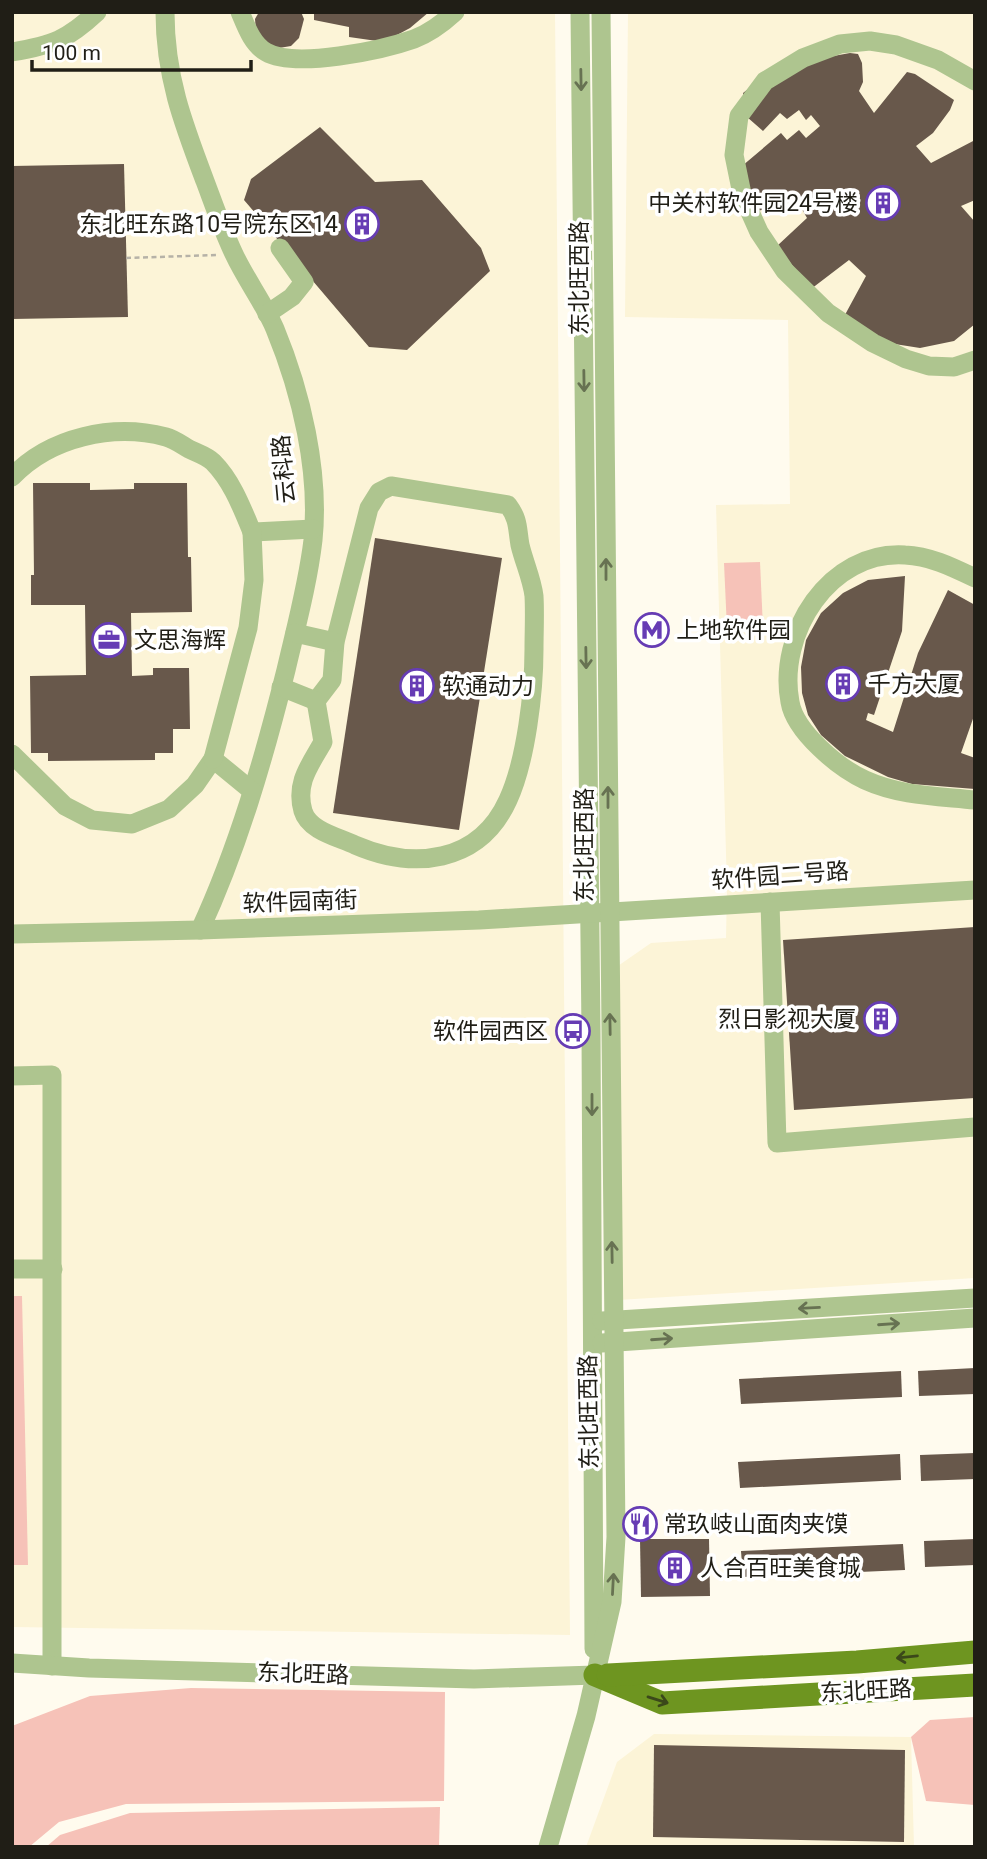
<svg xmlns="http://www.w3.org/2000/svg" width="987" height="1859" font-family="Roboto,'Noto Sans SC',sans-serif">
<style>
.built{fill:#fcf4d7}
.green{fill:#f6c2b8}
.building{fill:#68584b}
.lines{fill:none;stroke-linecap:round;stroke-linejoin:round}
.path{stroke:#b6b2a7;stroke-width:2.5;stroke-dasharray:5 3.5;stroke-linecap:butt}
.minor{stroke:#aec58f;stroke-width:19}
.major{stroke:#6e9520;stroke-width:23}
.oneway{stroke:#677252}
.oneway2{stroke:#3b481a}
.labels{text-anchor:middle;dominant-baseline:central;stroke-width:7;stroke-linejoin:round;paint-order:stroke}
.poi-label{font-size:23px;fill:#201e16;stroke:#fff;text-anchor:start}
.street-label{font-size:23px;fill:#201e16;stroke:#fff}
</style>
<rect width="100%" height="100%" fill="#fffbee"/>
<!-- built -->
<g class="built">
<polygon points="12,12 555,12 570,1635 12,1627"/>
<polygon points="628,12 975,12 975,1278 618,1300 615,968 651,943 726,938 727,888 716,505 790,504 788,320 625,317"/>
<polygon points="654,1734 911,1737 914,1847 586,1847 617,1762"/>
</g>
<!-- green -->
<g class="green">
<polygon points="760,562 763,628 727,629 724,563"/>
<polygon points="12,1296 22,1296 28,1565 12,1565"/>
<polygon points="191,1688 445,1692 444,1801 126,1804 59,1822 29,1847 12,1847 12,1726 90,1696"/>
<polygon points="975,1717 975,1805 926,1801 911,1737 930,1720"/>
<polygon points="440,1807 439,1847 46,1847 60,1835 130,1813"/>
</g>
<!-- building -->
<g class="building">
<polygon points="259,12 301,12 304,19 299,38 291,46 279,48 268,46 256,31 255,19"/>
<polygon points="314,12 429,12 410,28 384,42 349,37 349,27 314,20"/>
<polygon points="850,53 858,54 862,63 863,82 859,91 874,113 907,72 915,74 954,100 950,110 933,133 916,146 931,163 975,140 975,200 961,206 975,222 975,324 954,341 920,348 882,342 840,324 866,276 849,260 811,289 777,246 807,218 795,197 785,205 752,212 729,177 781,133 787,140 799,130 806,138 820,126 811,115 806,120 799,110 787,119 780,113 763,131 747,117 743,93 778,66"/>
<polygon points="320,127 375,182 422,180 481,248 490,271 407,350 369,347 244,200 251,179"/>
<polygon points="124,164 128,317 12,319 12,166"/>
<polygon points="33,483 90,483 90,490 134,489 134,483 187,483 188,557 191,557 192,612 131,613 132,676 153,675 153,668 189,668 190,729 173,729 173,753 155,753 155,760 48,761 48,753 31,753 30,676 86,675 85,605 31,605 31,575 34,575"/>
<polygon points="375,538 502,558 459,830 333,813"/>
<polygon points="905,576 902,631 874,715 868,713 866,720 893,732 918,653 948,590 975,605 975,713 961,753 975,758 975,789 912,784 888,777 845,756 821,735 808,715 802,693 801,667 806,640 821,613 843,593 868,580"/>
<polygon points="975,927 975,1098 794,1110 783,940"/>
<polygon points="975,1368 975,1394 919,1396 918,1371"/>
<polygon points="901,1371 902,1397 741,1404 739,1379"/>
<polygon points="975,1453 975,1479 921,1481 920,1455"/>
<polygon points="900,1454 901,1480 740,1488 738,1462"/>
<polygon points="640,1539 709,1539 710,1596 641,1597"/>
<polygon points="975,1539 975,1565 925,1567 924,1541"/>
<polygon points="903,1544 905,1570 743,1577 741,1551"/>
<polygon points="654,1745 905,1750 904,1842 653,1837"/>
</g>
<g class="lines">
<!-- path -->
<polyline class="path" points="126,258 217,255"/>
<!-- minor -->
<g class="minor">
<path d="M165,12c0,64 18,111 40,169 9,24 18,50 29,73 12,26 30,49 41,75 26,63 45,142 38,211 -5,43 -17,87 -27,130 -22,88 -48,178 -86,260"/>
<path d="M240,12c6,14 12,32 26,40 29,17 117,-2 148,-13 16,-6 29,-16 41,-27"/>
<polyline points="580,12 591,1031 594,1649"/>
<path d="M12,52c41,-7 55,-12 85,-40"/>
<polyline points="975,81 938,60 896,45 870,41 840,44 803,58 765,81 739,116 734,155 742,194 759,232 785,271 828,313 873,343 906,359 929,366 954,367 975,360"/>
<polyline points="267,314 292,297 304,282 280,248"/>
<path d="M12,477c38,-40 101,-54 154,-40 8,2 16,8 23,12 8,4 18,7 24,13 19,19 29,46 39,70l61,-3"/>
<path d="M391,486l117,19c11,15 9,23 12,40 4,17 12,34 14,51 1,17 0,36 0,53 0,43 -8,112 -26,151 -29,64 -95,70 -153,45 -17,-8 -46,-14 -52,-34 -8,-28 7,-46 20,-69l-7,-41 16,-21 3,-38 34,-134 10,-16z"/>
<path d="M975,578c-23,-11 -45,-22 -70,-23 -76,-5 -128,79 -115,147 5,30 49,66 75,78 35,16 73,16 110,20"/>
<polyline points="295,633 335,642"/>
<polyline points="281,687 316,701"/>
<polyline points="12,754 65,806 92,820 132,824 169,809 195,785 213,759 252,791"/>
<polyline points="213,759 248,628 254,580 252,532"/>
<polyline points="770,902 777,1143 975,1127"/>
<polyline points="12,934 200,930 479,920 975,890"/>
<polyline points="12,1076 52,1075 52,1666"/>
<polyline points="12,1269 53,1269"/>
<polyline points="602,1321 975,1298"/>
<polyline points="602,1343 975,1318"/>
<polyline points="12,1663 89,1668 474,1679 595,1675"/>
<polyline points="548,1847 586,1716 612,1602 616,1537 601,12"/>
</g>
<!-- major -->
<g class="major">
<polyline points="595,1675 662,1703 975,1685"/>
<polyline points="608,1675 857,1662 975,1652"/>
</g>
</g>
<!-- one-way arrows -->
<defs><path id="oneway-shaft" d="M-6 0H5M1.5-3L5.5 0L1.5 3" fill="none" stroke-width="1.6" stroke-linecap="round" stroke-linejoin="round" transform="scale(1.75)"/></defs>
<g class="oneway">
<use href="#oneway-shaft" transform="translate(581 80) rotate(89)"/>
<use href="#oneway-shaft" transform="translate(584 381) rotate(89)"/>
<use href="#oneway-shaft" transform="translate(606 569) rotate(-90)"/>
<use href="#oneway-shaft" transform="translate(586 658) rotate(89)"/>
<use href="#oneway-shaft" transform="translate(608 797) rotate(-90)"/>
<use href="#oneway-shaft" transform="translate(610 1024) rotate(-91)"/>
<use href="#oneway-shaft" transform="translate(592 1105) rotate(90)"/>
<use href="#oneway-shaft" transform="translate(612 1252) rotate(-91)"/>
<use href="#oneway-shaft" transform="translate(809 1308) rotate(177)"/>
<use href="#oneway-shaft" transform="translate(889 1324) rotate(-4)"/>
<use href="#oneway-shaft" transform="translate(662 1339) rotate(-4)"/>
<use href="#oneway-shaft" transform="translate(613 1584) rotate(-87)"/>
</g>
<g class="oneway2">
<use href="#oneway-shaft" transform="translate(907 1657) rotate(174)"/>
<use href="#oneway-shaft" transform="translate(658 1700) rotate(17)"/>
</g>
<!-- icons -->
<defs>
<g id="building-ring" transform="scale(1.75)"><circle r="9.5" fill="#fff" stroke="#663cb4" stroke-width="1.5"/><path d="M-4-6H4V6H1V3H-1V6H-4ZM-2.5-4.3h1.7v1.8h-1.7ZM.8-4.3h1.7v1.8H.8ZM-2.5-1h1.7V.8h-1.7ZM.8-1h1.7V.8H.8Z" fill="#663cb4"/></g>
<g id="metro-ring" transform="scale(1.75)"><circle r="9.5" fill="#fff" stroke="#663cb4" stroke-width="1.5"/><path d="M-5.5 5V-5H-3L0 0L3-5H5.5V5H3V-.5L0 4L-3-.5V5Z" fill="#663cb4"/></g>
<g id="office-ring" transform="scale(1.75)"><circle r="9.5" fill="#fff" stroke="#663cb4" stroke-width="1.5"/><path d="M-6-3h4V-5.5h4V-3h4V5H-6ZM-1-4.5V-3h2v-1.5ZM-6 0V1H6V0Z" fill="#663cb4"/></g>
<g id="bus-ring" transform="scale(1.75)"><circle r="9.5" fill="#fff" stroke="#663cb4" stroke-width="1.5"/><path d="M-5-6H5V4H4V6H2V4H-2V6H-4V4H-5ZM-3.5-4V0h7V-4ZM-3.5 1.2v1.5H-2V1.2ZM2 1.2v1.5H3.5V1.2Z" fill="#663cb4"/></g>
<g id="restaurant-ring" transform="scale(1.75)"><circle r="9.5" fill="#fff" stroke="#663cb4" stroke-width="1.5"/><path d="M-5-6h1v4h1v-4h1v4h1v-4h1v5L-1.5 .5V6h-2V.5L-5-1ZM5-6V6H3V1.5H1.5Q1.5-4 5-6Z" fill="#663cb4"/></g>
</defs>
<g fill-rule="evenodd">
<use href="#building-ring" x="883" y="203"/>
<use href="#building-ring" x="362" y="224"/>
<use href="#metro-ring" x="652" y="630"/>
<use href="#office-ring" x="109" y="640"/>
<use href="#building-ring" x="843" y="684"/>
<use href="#building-ring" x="417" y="686"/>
<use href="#building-ring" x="881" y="1019"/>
<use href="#bus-ring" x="573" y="1031"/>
<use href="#restaurant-ring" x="640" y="1524"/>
<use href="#building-ring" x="675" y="1568"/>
</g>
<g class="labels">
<!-- poi labels -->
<g class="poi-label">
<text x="858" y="203" text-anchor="end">中关村软件园24号楼</text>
<text x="338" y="224" text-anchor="end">东北旺东路10号院东区14</text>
<text x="676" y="630">上地软件园</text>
<text x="134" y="640">文思海辉</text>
<text x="868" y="684">千方大厦</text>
<text x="442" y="686">软通动力</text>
<text x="856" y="1019" text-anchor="end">烈日影视大厦</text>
<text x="548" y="1031" text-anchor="end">软件园西区</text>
<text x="664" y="1524">常玖岐山面肉夹馍</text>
<text x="700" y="1568">人合百旺美食城</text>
</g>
<!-- street labels -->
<g class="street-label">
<text transform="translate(579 278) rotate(-90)">东北旺西路</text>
<text transform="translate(284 469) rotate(-95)">云科路</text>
<text transform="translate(584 845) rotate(-90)">东北旺西路</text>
<text transform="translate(780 876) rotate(-4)">软件园二号路</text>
<text transform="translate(300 902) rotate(-2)">软件园南街</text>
<text transform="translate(589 1412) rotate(-91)">东北旺西路</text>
<text transform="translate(303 1674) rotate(2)">东北旺路</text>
<text transform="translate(866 1691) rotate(-3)">东北旺路</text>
</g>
</g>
<!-- border -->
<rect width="987" height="1859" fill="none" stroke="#201e16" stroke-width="28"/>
<!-- scale -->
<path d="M32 60v10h219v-10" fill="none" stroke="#201e16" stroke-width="3.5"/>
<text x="42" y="60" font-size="21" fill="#201e16" stroke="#ffffff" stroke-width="5" paint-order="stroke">100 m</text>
</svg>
